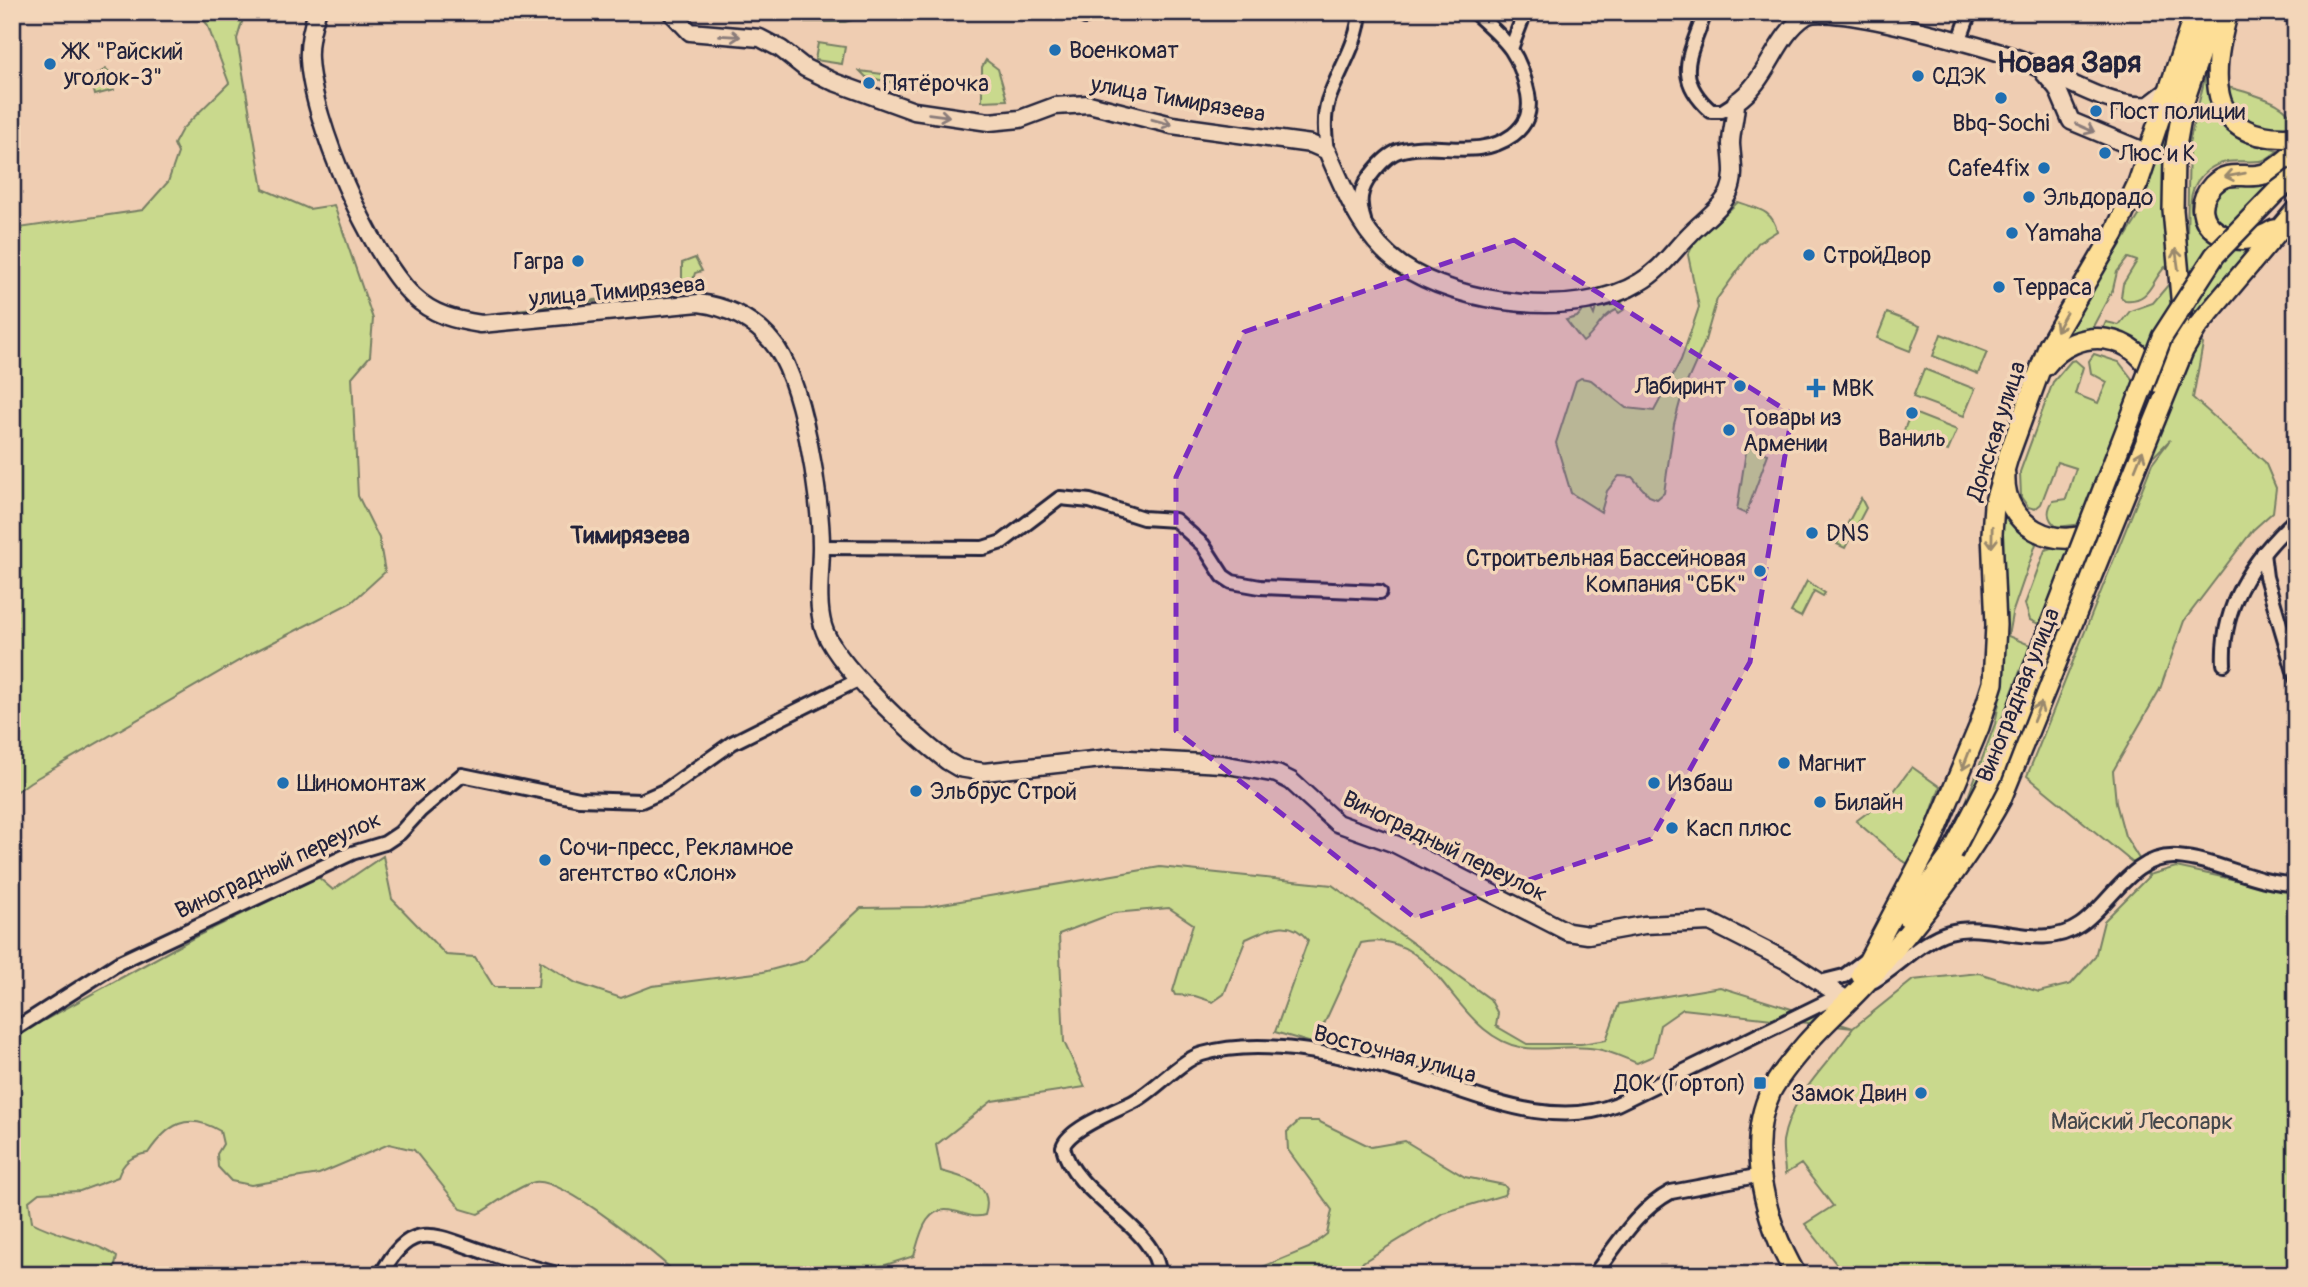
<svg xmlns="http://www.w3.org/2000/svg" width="2308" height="1287" font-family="Pangolin,sans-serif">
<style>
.green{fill:#c9d98d;stroke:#767e64;stroke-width:2}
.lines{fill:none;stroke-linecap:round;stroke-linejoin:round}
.minor-casing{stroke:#22223b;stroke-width:18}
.tertiary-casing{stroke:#22223b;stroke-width:21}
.primary-casing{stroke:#22223b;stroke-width:24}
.minor{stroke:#f3d6b9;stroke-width:12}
.tertiary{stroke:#f3d6b9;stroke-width:16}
.primary{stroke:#fdde96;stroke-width:19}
.primary-bridge-casing{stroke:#22223b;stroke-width:24;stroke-linecap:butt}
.primary-bridge{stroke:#fdde96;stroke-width:19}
.oneway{stroke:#8a7c7a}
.oneway2{stroke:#9a896d}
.marked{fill:#7b2cbf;fill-opacity:0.2;stroke:#7b2cbf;stroke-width:5;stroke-dasharray:14 9;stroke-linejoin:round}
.poi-dot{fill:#1f6fb2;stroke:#f3d6b9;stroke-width:2.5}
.labels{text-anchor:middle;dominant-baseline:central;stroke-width:7;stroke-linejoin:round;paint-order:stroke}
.poi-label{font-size:23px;fill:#22223b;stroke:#f3d6b9;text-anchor:start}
.street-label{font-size:23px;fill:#22223b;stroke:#f3d6b9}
.park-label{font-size:23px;fill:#43474b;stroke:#f3d6b9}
.neighbourhood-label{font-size:24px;font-weight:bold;fill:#22223b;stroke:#f3d6b9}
.district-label{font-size:30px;font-weight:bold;fill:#22223b;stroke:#f3d6b9}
</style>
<rect width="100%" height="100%" fill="#efcdb2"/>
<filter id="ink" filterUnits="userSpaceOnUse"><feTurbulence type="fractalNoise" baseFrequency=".0143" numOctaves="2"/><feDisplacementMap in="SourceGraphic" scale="14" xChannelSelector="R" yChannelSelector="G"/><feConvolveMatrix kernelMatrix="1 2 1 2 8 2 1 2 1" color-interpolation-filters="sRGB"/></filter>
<g filter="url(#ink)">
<!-- green -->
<g class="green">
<polygon points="197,12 245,12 237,39 263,189 309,209 334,205 373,319 370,356 352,377 358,496 379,538 385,572 352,602 254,652 30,782 12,795 12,229 143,210 168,182 178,153 174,144 182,129 229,83 207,24"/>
<polygon points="822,12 881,12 845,22 804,22 803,16"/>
<path d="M2221,12l-9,47 19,71 15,12 32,9c-5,3 -12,10 -18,10 -19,2 -35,-4 -52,9 -37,29 -10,81 37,79l2,3 -62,83 4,-192z"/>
<polygon points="818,43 845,47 842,64 815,60"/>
<polygon points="986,60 998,69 1007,100 982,101 982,67"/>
<polygon points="106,69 113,75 114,90 95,95 91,78"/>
<polygon points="860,71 920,79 918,88 866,77"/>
<path d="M2225,86c24,8 71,15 71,46l-49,-8 -16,-21z"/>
<path d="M2176,87l3,15 -2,200 -30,61 -45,-32 4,-9 13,3 11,-14 23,-8 16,-19 2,-10 -6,-7c-14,14 -15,36 -40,33l-4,-3 2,-13 14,-23 -9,-3 -11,14 -4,17 -25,47 -29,11 18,-33 65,-103z"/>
<polygon points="2296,163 2296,168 2226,228 2216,218 2212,204 2222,186"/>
<path d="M1738,202c19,7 34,7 39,29l-19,12 -41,56 -13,45 -21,47 -9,33 -10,69 -7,6 -8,-3 -17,-19 -13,-1 -12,15 -6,21 -30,-19 -15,-50 20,-62 5,-3 10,2 35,28 28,3 27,-51 18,-53 -11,-52 6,-12z"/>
<polygon points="695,258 702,271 695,273 690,290 517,310 664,291 672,283 678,286 682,282 682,263"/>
<path d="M1622,303l3,6 -6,4 -3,-3c-17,8 -19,22 -33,32l-17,-22 11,-3 6,-7 8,-1 3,6 2,-7z"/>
<polygon points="1887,313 1920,326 1910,351 1877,338"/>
<polygon points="1941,334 1987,352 1978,374 1933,356"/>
<path d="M2200,341l3,3 -10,54 72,64 11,26 -3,24 -20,18 -69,91 -24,68 -47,82 3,32 9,33 24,39 27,-8 120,26v382h-451l-40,-51 28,-18 -32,-42 -16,10c0,-10 -3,-23 -2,-33 8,-47 46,-76 70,-113l-170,-19 -23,16 -7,31 -16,7c-13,-5 -27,-12 -40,-14 -44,-8 -72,14 -113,-20 -40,-33 -62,-100 -123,-86l-46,101 -40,-12 33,-92c-19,-24 -39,-11 -62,-1l-22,55 -11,8 -18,-6 -20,-1 -2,-4 20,-67 -24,-16 -55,5 -55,21 5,108 21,45 -93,14 -56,44 5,26c24,7 54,12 44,44 -13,4 -19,-2 -32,-4 -28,-7 -33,25 -39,45l-60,19h-176c-23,-21 -113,-97 -143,-93 -14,2 -43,24 -57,32l-17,-5 -47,-59 -25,-6 -70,30 -68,11 -20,-4 -13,-14 -1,-13 6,-10 -3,-13c-33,-20 -53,-6 -72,22 -17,3 -25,9 -30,24l-38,14 -41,2 -10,8 3,21c27,15 59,17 85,35l-4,18h-101v-251l31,-3 152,-84 123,-60 15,13 50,-34 9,43 54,56 29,2 19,30h44l2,-26 36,22 45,15 31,-12 111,-14 41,-11 57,-53 64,-1 235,-40 172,18 158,114 8,15 -2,12 31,18h54l25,-4 13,-36 101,-17 133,41 60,-48 66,-7 60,19 32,-8 24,-27 9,-36 45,-45 -122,-100 125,-312 18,-24 -23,23 28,-81z"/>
<path d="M2094,354l25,8 17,22 -53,140 -26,3c-10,-8 -11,-16 -4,-26l13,-2 10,-31 -19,-6 -16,42 -6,5 -7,-2 -7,-10 -1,-25 33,-90 18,-21 4,-1 8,7 -8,27 23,9 9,-21 -16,-9 -2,-12z"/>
<polygon points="1924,369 1975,389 1964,416 1913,397"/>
<polygon points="1911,412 1957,430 1948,451 1903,433"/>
<polygon points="1747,445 1768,454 1746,514 1737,510"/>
<polygon points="1861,498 1866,508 1845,548 1837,544"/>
<polygon points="2003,507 2036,544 2012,614 2008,636 2030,645 1968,809 1965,805 1995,724 2004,677 1998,574"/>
<polygon points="2056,546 2075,551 2045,627 2030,620 2025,604 2045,550"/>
<polygon points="1807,581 1825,593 1823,596 1814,591 1801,617 1791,612"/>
<polygon points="1912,767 1940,787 1926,827 1909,864 1902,861 1856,821 1891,795"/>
<polygon points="1299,1121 1318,1121 1371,1147 1405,1141 1465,1177 1504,1185 1507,1189 1504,1195 1443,1213 1363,1262 1356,1275 1243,1275 1309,1248 1327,1234 1332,1210 1288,1150 1287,1132"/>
</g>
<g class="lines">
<!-- minor casing -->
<g class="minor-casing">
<g id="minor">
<polyline points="1081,12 1085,17 1103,12"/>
<path d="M1705,12c-14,43 -33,64 6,99h11l14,-9"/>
<polyline points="2278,12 2296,16"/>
<polyline points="1959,42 1970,12"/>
<polyline points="1512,46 1525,12"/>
<path d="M1327,151c-2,-16 -4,-34 1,-50 10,-30 30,-57 32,-89"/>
<path d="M1364,220c-6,-18 -4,-31 7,-45 7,-9 17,-21 28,-24 38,-11 78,10 114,-16 14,-11 18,-23 15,-41 -9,-44 -22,-53 -54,-82"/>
<polyline points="821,547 983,548 1002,542 1060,498 1090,501 1143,518 1175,520 1203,545 1223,576 1232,582 1260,587 1380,592"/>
<polyline points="2263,553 2266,577 2296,678"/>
<path d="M2224,664c-3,-58 30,-107 72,-145"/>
<path d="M1874,981c24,-14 49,-42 75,-49 43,-12 91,21 131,-7 31,-21 52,-71 97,-68 41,3 77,27 119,27"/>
<polyline points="1820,982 1844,976 1865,960"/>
<polyline points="12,1031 120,962 352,853 385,843 400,833 420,811 462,775 579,799 641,801 666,790 732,743 860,679"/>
<path d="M381,1275c30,-57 53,-40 103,-23 26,9 52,17 78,23"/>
<path d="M1159,1275c0,-48 -85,-78 -96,-128 5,-18 52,-36 70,-45 23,-12 46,-41 69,-48 65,-19 156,4 220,24 61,19 131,52 195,26l223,-109"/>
<path d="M1594,1275c23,-30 43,-65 77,-83l91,-17"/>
</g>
</g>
<!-- tertiary casing -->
<g class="tertiary-casing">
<g id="tertiary">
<path d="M317,12c-5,15 -9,32 -8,47 3,62 60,194 104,237 20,19 42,24 68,28l218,-21c29,4 54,16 73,39 31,35 49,157 49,204 0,26 -5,55 2,80 10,38 92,110 124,135l12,7 25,4 127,-14 111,6 55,10 14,7 46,42 58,21 173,88 20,3 56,-10 66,-3 79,40 58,38"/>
<path d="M671,12l19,20 70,6 21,11 24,19 29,14 80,29 75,11 31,-3 35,-13 34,-2 83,21 139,19 16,7c19,42 35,87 74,114 58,40 178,55 239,17 21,-12 33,-31 50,-48 11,-12 32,-26 39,-42 7,-16 3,-31 2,-48 0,-13 5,-28 5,-42 32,-21 39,-66 70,-86 23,-14 188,33 218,45 35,15 86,48 125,44l21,-16"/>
<polyline points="2044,73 2057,88 2071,121 2148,153"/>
</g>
</g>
<!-- primary casing -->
<g class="primary-casing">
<g id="primary">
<path d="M2228,12c-19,65 -22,132 68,125"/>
<path d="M2274,230c-41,27 -94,-9 -61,-45 16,-17 32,-5 51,-11 11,-3 22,-15 32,-22"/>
<polyline points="2166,365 2182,308 2173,210 2174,157 2184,101 2214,12"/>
<path d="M2045,366c32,-42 93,-35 111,16"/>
<path d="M2005,475c-3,50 52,79 94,54"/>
<polyline points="1906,916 1952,853"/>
<polyline points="1861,975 1932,840 1979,727 1993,683 1996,625 1992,534 1994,505 2008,457 2049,345 2114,234 2138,183 2195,12"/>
<path d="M1796,1275c-30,-51 -52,-128 -25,-184 9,-17 23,-33 35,-47 21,-24 46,-45 67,-69 46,-55 93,-112 128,-176l182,-448 14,-24 99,-117"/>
</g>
</g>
<!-- minor -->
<use href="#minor" class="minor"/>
<!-- tertiary -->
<use href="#tertiary" class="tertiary"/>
<!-- primary -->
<use href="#primary" class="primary"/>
<!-- primary-bridge casing -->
<g class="primary-bridge-casing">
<polyline id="primary-bridge" points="1952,853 1992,776 2162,337 2215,255 2276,192 2296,177"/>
</g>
<!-- primary-bridge -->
<use href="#primary-bridge" class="primary-bridge"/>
</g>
<!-- one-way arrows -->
<defs><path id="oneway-shaft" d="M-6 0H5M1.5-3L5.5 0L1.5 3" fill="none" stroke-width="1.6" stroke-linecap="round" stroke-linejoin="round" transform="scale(1.75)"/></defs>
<g class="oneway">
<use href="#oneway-shaft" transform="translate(730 36) rotate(3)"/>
<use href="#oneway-shaft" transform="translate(939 115) rotate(8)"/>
<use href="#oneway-shaft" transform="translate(1162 122) rotate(15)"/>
<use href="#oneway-shaft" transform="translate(2085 128) rotate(24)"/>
</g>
<g class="oneway2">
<use href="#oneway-shaft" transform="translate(2235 175) rotate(170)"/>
<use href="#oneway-shaft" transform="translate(2177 259) rotate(-98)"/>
<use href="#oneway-shaft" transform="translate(2061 322) rotate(119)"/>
<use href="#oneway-shaft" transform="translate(2139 460) rotate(-68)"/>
<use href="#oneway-shaft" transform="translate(1992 537) rotate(91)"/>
<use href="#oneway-shaft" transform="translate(2037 712) rotate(-68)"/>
<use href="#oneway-shaft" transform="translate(1966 760) rotate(111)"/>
</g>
</g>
<!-- marked area -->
<path class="marked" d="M1514,240l278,174 -42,248 -99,177 -236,79 -239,-187v-254l68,-145z"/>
<!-- markers -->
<g class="poi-dot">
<circle cx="1055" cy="50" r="7"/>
<circle cx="50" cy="64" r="7"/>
<circle cx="1918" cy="76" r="7"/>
<circle cx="869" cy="83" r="7"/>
<circle cx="2001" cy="98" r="7"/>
<circle cx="2096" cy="111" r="7"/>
<circle cx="2105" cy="153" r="7"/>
<circle cx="2044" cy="168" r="7"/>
<circle cx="2029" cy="197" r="7"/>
<circle cx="2012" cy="233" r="7"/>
<circle cx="1809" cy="255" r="7"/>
<circle cx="578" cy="261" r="7"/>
<circle cx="1999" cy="287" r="7"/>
<circle cx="1740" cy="386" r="7"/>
<path d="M1812.5 377.5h7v7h7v7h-7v7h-7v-7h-7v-7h7z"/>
<circle cx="1912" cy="413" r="7"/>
<circle cx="1729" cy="430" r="7"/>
<circle cx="1812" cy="533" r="7"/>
<circle cx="1760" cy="571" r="7"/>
<circle cx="1784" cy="763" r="7"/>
<circle cx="283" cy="783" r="7"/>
<circle cx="1654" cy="783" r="7"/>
<circle cx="916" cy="791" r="7"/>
<circle cx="1820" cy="802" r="7"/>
<circle cx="1672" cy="828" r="7"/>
<circle cx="545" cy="860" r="7"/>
<rect x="1753" y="1076" width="14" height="14" rx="3.5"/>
<circle cx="1921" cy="1093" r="7"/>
</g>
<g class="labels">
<!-- poi labels -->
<g class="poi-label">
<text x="1069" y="50">Военкомат</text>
<text x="64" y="51">ЖК "Райский<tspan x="64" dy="26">уголок-3"</tspan></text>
<text x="1932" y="76">СДЭК</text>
<text x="883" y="83">Пятёрочка</text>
<text x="2110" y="111">Пост полиции</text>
<text x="2001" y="123" text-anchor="middle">Bbq-Sochi</text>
<text x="2119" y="153">Люс и К</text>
<text x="2030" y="168" text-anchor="end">Cafe4fix</text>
<text x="2043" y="197">Эльдорадо</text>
<text x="2026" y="233">Yamaha</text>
<text x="1823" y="255">СтройДвор</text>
<text x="564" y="261" text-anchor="end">Гагра</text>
<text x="2013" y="287">Терраса</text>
<text x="1726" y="386" text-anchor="end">Лабиринт</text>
<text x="1832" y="388">МВК</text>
<text x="1743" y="417">Товары из<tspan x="1743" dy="26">Армении</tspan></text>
<text x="1912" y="438" text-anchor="middle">Ваниль</text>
<text x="1826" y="533">DNS</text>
<text x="1746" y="558" text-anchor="end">Строитьельная Бассейновая<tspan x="1746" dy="26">Компания "СБК"</tspan></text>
<text x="1798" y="763">Магнит</text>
<text x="297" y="783">Шиномонтаж</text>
<text x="1668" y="783">Избаш</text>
<text x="930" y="791">Эльбрус Строй</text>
<text x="1834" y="802">Билайн</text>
<text x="1686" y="828">Касп плюс</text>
<text x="559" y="847">Сочи-пресс, Рекламное<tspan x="559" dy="26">агентство «Слон»</tspan></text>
<text x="1746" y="1083" text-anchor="end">ДОК (Гортоп)</text>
<text x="1907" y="1093" text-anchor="end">Замок Двин</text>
</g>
<!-- street labels -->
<g class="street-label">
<text transform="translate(1178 99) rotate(10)">улица Тимирязева</text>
<text transform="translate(617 291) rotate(-5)">улица Тимирязева</text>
<text transform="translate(1996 431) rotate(-72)">Донская улица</text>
<text transform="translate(2018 695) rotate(-68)">Виноградная улица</text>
<text transform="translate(1445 846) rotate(26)">Виноградный переулок</text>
<text transform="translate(278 865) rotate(-25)">Виноградный переулок</text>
<text transform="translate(1395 1054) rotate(15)">Восточная улица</text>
</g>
<!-- park labels -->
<g class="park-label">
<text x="2142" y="1121">Майский Лесопарк</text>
</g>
<!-- neighbourhood labels -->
<g class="neighbourhood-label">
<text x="630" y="535">Тимирязева</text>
</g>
<!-- district labels -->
<g class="district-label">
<text x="2069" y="62">Новая Заря</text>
</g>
</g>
<!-- margin -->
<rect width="2308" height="1287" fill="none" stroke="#f3d6b9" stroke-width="42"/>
<rect x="21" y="21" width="2266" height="1245" fill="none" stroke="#22223b" stroke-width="2.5" filter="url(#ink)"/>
</svg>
